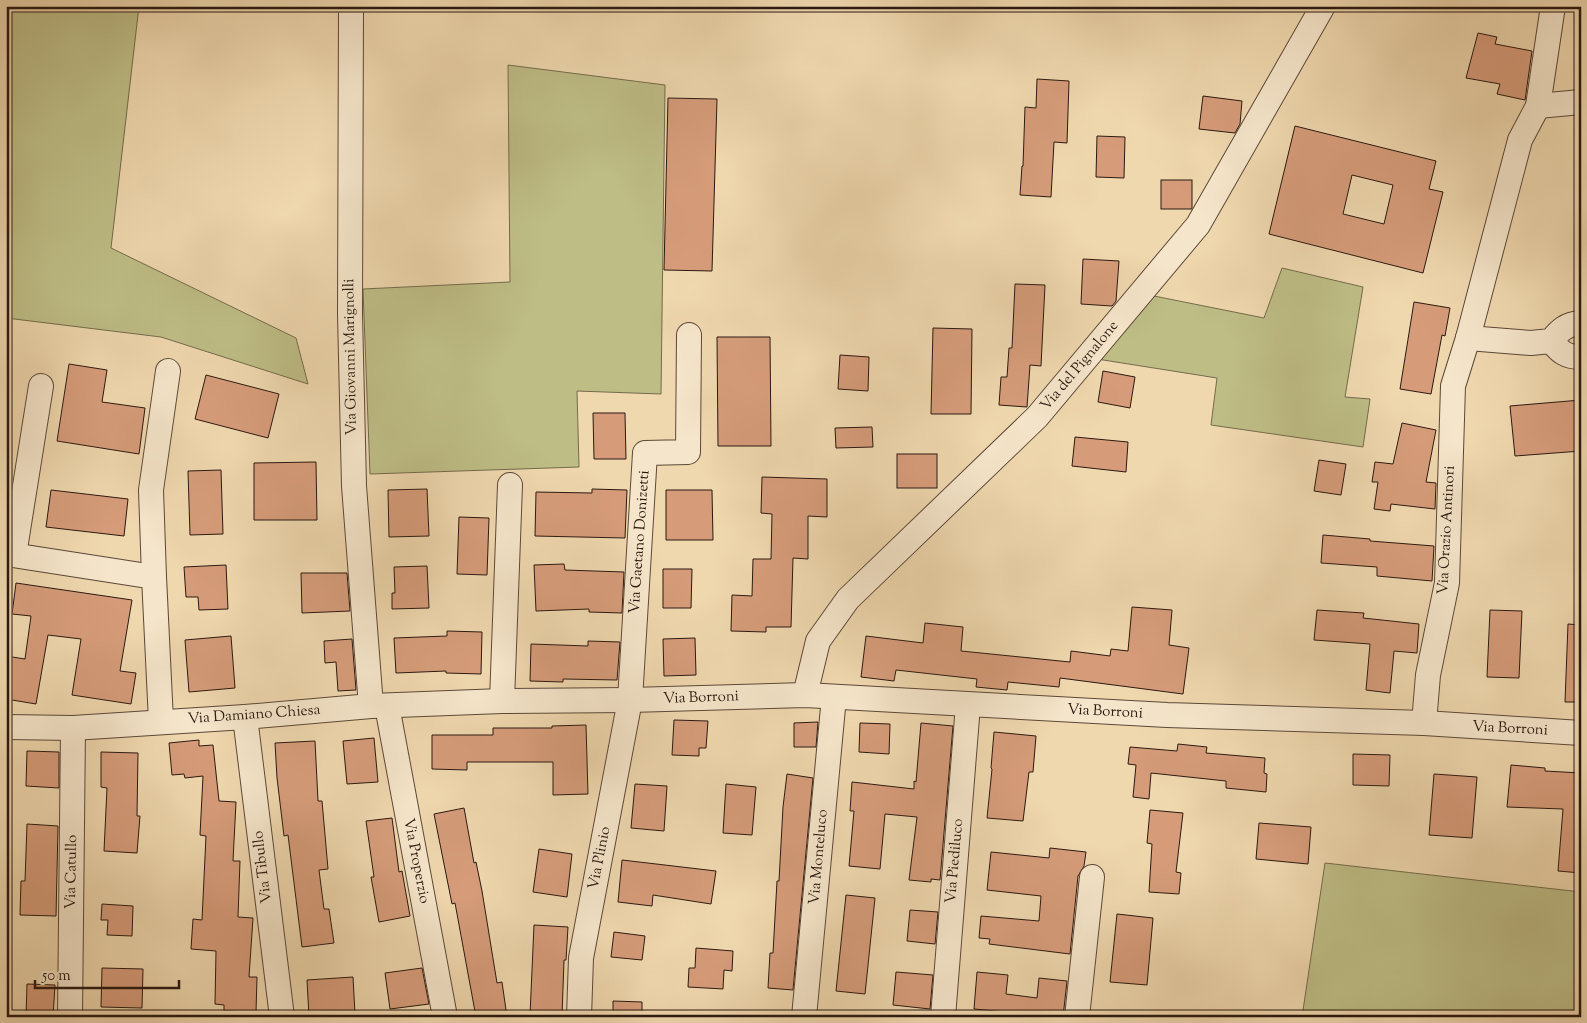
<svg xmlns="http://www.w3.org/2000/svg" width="1587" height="1023" font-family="'Sorts Mill Goudy',serif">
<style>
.green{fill:#bebd86;stroke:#746b4b}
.building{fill:#d69c7a;stroke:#2b1910;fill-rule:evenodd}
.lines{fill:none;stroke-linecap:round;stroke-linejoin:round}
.minor-casing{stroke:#5c4838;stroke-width:26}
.minor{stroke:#f5e5ca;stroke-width:24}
.labels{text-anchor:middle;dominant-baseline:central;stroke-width:4;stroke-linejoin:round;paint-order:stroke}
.street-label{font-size:15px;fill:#2b1910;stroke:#f5e5ca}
</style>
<rect width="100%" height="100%" fill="#efd7ae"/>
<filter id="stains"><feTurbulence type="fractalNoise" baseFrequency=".004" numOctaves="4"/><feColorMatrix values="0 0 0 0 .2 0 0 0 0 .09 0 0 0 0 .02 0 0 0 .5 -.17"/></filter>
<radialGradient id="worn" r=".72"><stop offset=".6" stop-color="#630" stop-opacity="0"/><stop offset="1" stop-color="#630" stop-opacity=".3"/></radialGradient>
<!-- green -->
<g class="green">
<polygon points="6,6 139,6 111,248 296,338 308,384 161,337 6,318"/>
<polygon points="508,65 665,85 661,394 577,391 579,467 370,474 363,289 510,282"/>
<polygon points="1282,268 1363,287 1345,397 1370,399 1363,447 1211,425 1217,378 1097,359 1149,295 1264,318"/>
<polygon points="1325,863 1581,892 1581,1017 1302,1017"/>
</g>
<!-- building -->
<g class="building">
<polygon points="1478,33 1497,37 1495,44 1532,51 1525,100 1497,94 1500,84 1466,78"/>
<polygon points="1037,79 1069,81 1067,143 1054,142 1051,197 1020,195 1022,166 1023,166 1025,107 1036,108"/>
<polygon points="1203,96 1242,101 1240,124 1235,133 1199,129"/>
<polygon points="668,98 717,99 712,271 664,270"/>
<path d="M1295,126l141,35 -7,28 14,3 -20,81 -154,-39zM1352,175l41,10 -9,39 -41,-10z"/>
<polygon points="1097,136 1125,137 1124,178 1096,177"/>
<rect x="1161" y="180" width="31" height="29"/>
<polygon points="1083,259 1119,261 1116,301 1112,306 1081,304"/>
<polygon points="1015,284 1045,285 1041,366 1030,365 1027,407 999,405 1001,377 1007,377 1009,348 1012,348"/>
<polygon points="1414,302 1450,308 1445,336 1442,335 1431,394 1400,389"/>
<polygon points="933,328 972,329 971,414 931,414"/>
<polygon points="717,337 770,337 771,446 718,446"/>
<polygon points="840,355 869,357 868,391 838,389"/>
<polygon points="69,364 107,370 102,402 145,408 139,454 57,441"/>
<polygon points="1103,371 1135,377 1130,408 1098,402"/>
<polygon points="206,375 279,394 268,438 195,419"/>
<polygon points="1581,400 1581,451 1515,456 1510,406"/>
<polygon points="593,413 625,413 626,459 594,459"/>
<polygon points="1402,423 1436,430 1426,482 1436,483 1435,509 1391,504 1390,511 1374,509 1378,482 1372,482 1375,462 1393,464"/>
<polygon points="872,427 873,447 836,448 835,428"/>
<polygon points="1075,437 1128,442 1126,472 1072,466"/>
<rect x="897" y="454" width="40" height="34"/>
<polygon points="1319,460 1346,464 1341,495 1314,491"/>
<polygon points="316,462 317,520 254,520 254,463"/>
<polygon points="221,470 223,534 190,535 188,471"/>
<polygon points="762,477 827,479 827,517 808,516 808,559 793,558 791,627 766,627 766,632 731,631 732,595 752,596 753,559 771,559 772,514 761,513"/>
<polygon points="427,489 429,536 389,537 388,490"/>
<polygon points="592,489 627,490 625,538 535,536 536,492 592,493"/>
<polygon points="51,490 128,499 124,536 46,527"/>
<polygon points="666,490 712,490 713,540 666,540"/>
<polygon points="459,517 489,518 487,575 457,574"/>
<polygon points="1323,535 1370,539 1370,541 1434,546 1432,581 1377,576 1377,567 1321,563"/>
<polygon points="564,564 565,570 624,572 622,613 589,612 589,609 536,611 534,565"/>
<polygon points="226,565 228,609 199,610 198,597 186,597 184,567"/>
<polygon points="427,566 429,608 392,609 392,593 395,593 394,567"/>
<polygon points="663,569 692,569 691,608 663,608"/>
<polygon points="301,573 347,573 350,611 302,613"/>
<polygon points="16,583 132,600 120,671 136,673 131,704 72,695 81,639 48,635 36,704 6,699 6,656 25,659 31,616 12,614"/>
<polygon points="1132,607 1172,610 1169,645 1189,648 1183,694 1060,678 1059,687 1008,682 1007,690 976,687 977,679 896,670 894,681 861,677 866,636 923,643 925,623 963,627 961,651 1070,662 1071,651 1110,656 1111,649 1128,651"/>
<polygon points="1317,610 1364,613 1363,618 1419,624 1417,653 1394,651 1390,693 1366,690 1370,644 1314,640"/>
<polygon points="1490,610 1522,611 1519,678 1487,677"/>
<polygon points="1568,624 1581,625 1581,702 1565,702"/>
<polygon points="447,631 482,632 481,674 446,673 446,671 396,673 394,638 447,636"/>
<polygon points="231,636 235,688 189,692 185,640"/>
<polygon points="695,638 696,675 664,676 663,639"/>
<polygon points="352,639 356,690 338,691 336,662 325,663 324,641"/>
<polygon points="588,641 620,642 617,680 563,679 563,682 530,681 531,644 588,646"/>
<polygon points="674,720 708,721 706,748 699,748 699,756 672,755"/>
<polygon points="818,722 816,747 794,747 794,723"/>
<polygon points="860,723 890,724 889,754 859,752"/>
<polygon points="921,723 953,726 940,880 931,879 931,882 909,880 917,817 885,814 880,869 849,866 854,811 850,811 852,782 914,789 914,781 916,782"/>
<polygon points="586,725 588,794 553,795 553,762 467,762 467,770 432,769 432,735 493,735 493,728 552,728 552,726"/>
<polygon points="994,732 1036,736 1033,772 1029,772 1023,821 987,818 992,769 991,768"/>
<polygon points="374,738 378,782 347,784 343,741"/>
<polygon points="199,740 199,746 213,745 219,801 236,802 233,861 240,861 238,917 253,918 249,977 257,977 256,1012 224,1011 224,1005 215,1004 216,951 191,949 193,919 202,920 206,836 200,835 203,776 185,778 184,774 172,775 169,743"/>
<polygon points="315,741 318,801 322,801 328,869 319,870 324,909 329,909 334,943 302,947 288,835 284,836 277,778 275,743"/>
<polygon points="1178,744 1207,747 1206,753 1265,758 1264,773 1267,774 1266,792 1226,788 1226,781 1151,773 1149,799 1133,797 1136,765 1128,764 1130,747 1177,751"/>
<polygon points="27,751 59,752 59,788 26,786"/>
<polygon points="101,752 138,753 137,816 140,816 137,853 104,851 107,788 101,787"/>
<polygon points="1353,754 1390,755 1389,786 1353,785"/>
<polygon points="1511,765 1545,768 1545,771 1581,773 1581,873 1558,871 1563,809 1507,807"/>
<polygon points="787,774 813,778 793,990 768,988 770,953 773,953 777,881 779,881 783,807"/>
<polygon points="1434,774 1477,777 1472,838 1429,835"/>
<polygon points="635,784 667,786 664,831 631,828"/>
<polygon points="726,784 756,787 752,835 723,833"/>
<polygon points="464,808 474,863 476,862 482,891 497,983 502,982 507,1017 476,1017 455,903 452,904 434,814"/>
<polygon points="1150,810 1183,813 1176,872 1181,873 1179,894 1149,892 1152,844 1147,843"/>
<polygon points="392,818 399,872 402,871 410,916 379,922 371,877 374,877 366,821"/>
<polygon points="1259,823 1311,827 1308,864 1256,859"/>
<polygon points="27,824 58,826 56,916 20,915 21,881 25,881"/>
<polygon points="1050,848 1086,852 1084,866 1078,876 1070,954 989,944 990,939 979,938 981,916 1039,921 1041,896 987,890 991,852 1049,858"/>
<polygon points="539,849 572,854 567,897 533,892"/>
<polygon points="622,860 716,871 711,904 653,895 652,906 618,902"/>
<polygon points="846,895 875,898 865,994 836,991"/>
<polygon points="102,904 133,906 132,936 107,935 108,920 101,920"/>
<polygon points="910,910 938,912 935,944 907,941"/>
<polygon points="1117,914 1153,918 1147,985 1110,982"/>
<polygon points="534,925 568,927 566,960 564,960 562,1016 530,1015"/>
<polygon points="614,932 645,936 642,960 611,957"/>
<polygon points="696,948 733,951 732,971 724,970 723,989 688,987 689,968 695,968"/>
<polygon points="102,968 143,969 142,1008 101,1007"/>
<polygon points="422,968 429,1004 390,1009 385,973"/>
<polygon points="896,972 933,975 930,1009 893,1005"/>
<polygon points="977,972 1008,975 1006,994 1037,998 1039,978 1067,981 1063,1017 1028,1017 1029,1014 974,1009"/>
<polygon points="353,977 355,1014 309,1017 307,980"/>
<polygon points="27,984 55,985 53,1017 26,1017"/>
<polygon points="613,1001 642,1002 642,1017 613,1017"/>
</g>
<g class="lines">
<!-- minor casing -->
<g class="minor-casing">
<g id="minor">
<polyline points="351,6 350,314 354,486 371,706"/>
<polyline points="1538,106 1581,102"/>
<path d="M1468,338l63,5 20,-2c9,-11 15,-17 30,-18"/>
<path d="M1551,341c9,11 15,16 30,16"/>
<polyline points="6,554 154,577 161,721"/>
<polyline points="14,555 41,386"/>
<polyline points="154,577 151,490 168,371"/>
<polyline points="805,695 818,641 848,599 1037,417 1198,225 1323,6"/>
<polyline points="502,701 510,485"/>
<polyline points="387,706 445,1017"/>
<polyline points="245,717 282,1017"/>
<polyline points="1424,723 1428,675 1447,583 1453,386 1468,338 1520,140 1538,106 1553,6"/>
<polyline points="6,727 73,728 245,717 371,706 502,701 630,700 805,695 1167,715 1424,723 1581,733"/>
<polyline points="70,1017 73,728"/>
<polyline points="579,1017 581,958 630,700 645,453 688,452 689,335"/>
<polyline points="804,1017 834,697"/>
<polyline points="943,1017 968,705"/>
<polyline points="1077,1017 1092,877"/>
</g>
</g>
<!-- minor -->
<use href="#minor" class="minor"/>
</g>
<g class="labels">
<!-- street labels -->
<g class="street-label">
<text transform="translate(351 357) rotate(-91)">Via Giovanni Marignolli</text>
<text transform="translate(1080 366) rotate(-50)">Via del Pignalone</text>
<text transform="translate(1447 530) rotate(-87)">Via Orazio Antinori</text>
<text transform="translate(640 542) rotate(-86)">Via Gaetano Donizetti</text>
<text transform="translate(701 698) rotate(-2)">Via Borroni</text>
<text transform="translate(1105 712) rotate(3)">Via Borroni</text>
<text transform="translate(254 715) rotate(-4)">Via Damiano Chiesa</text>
<text transform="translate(1510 729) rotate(3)">Via Borroni</text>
<text transform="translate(819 857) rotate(-85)">Via Monteluco</text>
<text transform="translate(600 858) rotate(-79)">Via Plinio</text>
<text transform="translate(416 861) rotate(79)">Via Properzio</text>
<text transform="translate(955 861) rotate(-85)">Via Piediluco</text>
<text transform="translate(263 867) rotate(-97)">Via Tibullo</text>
<text transform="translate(72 872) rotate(-89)">Via Catullo</text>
</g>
</g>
<!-- margin -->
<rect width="1587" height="1023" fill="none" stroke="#efd7ae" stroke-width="25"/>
<rect x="8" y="8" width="1572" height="1008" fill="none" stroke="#2b1910" stroke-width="2.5"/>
<rect x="12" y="12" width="1562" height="998" fill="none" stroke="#2b1910"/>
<!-- scale -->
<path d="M35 980v8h144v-8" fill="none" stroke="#2b1910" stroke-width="2.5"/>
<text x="42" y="980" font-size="15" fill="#2b1910" stroke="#f5e5ca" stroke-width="4" paint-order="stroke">50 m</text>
<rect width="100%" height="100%" filter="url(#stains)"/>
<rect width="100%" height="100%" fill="url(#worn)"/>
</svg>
